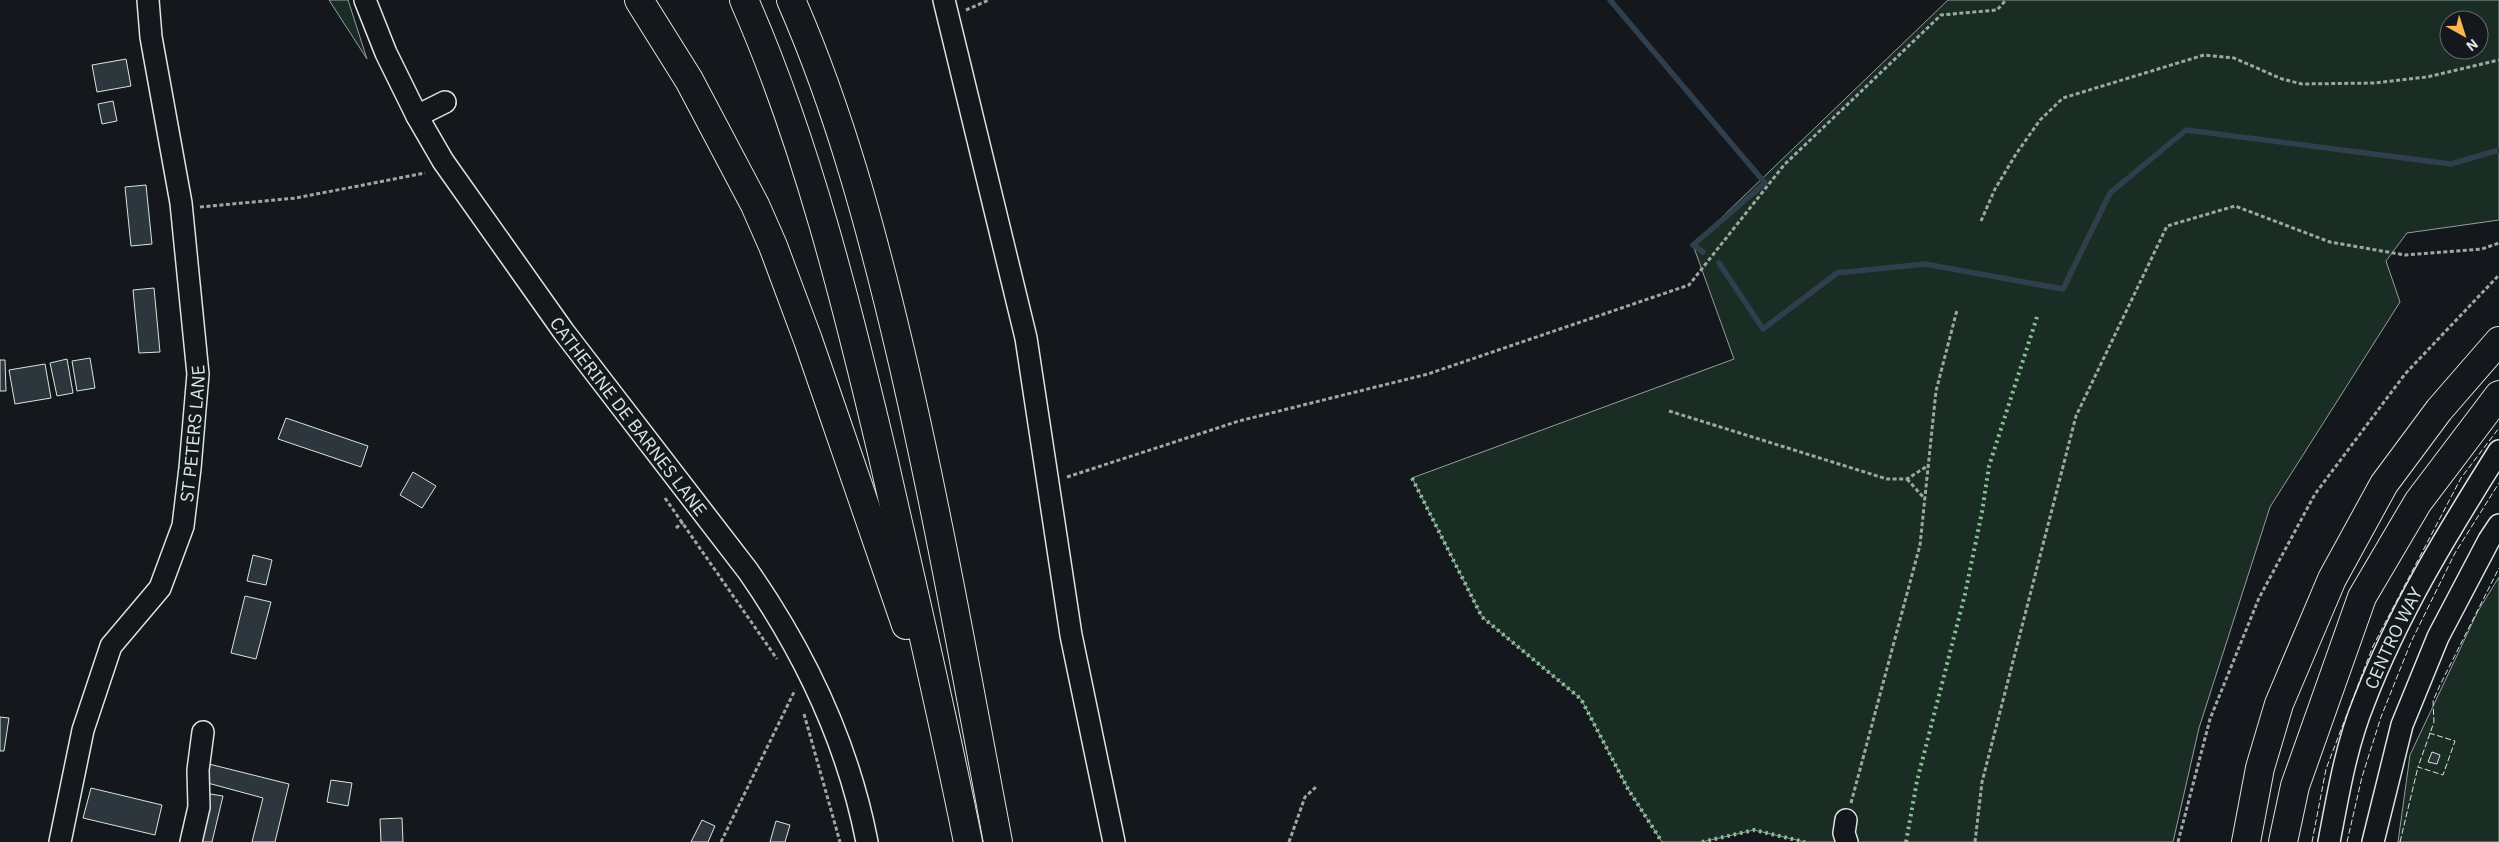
<svg xmlns="http://www.w3.org/2000/svg" width="2499" height="842" font-family="'IBM Plex Sans',sans-serif">
<style>
.green{fill:#1a2d24;stroke:#939e99;fill-rule:evenodd}
.lines{fill:none;stroke-linecap:round;stroke-linejoin:round}
.stream{stroke:#2f3f4d;stroke-width:5.5}
.building{fill:#2c363c;stroke:#d8e6dc}
.minor-casing{stroke:#d8e6dc;stroke-width:24}
.highway-casing{stroke:#d8e6dc;stroke-width:30}
.path{stroke:#9da8a2;stroke-width:3;stroke-dasharray:4 2.5;stroke-linecap:butt}
.minor{stroke:#14181c;stroke-width:21}
.highway{stroke:#14181c;stroke-width:28}
.hedge{stroke:#8ac095;stroke-width:4;stroke-dasharray:2.5 4;stroke-linecap:butt}
.fence{stroke:#d8e6dc;stroke-width:1;stroke-dasharray:6 2.5;stroke-linecap:butt}
.labels{text-anchor:middle;dominant-baseline:central;stroke-width:4;stroke-linejoin:round;paint-order:stroke}
.street-label{font-size:18px;fill:#d8e6dc;stroke:#14181c}
</style>
<rect width="100%" height="100%" fill="#14181c"/>
<!-- green -->
<g class="green">
<polygon points="329,0 348,0 367,59"/>
<path d="M1948,0h551v220l-92,13 -21,28 14,41 -130,205 -71,221 -26,114h-368l-51,-12 -52,12h-40l-34,-53 -47,-90 -99,-82 -70,-139 322,-119 -41,-114zM2449,20h30v30h-30z"/>
<polygon points="2499,577 2499,842 2398,842 2410,755 2478,611"/>
</g>
<g class="lines">
<!-- stream -->
<g class="stream">
<polyline points="1610,0 1765,183 1693,245 1703,252"/>
<polyline points="1719,263 1763,329 1837,273 1925,264 2063,289 2110,193 2186,130 2451,164 2499,150"/>
</g>
</g>
<!-- building -->
<g class="building">
<polygon points="126,59 131,86 97,92 92,65"/>
<polygon points="113,101 117,121 102,124 98,104"/>
<polygon points="146,185 152,244 131,246 125,187"/>
<polygon points="154,288 160,352 139,353 133,290"/>
<polygon points="90,358 95,388 77,391 72,361"/>
<polygon points="67,359 73,393 57,396 50,363"/>
<polygon points="0,360 5,360 6,391 0,391"/>
<polygon points="45,364 51,398 15,404 9,370"/>
<polygon points="286,418 368,446 361,467 278,439"/>
<polygon points="413,472 436,486 422,508 400,495"/>
<polygon points="253,555 272,560 266,585 247,581"/>
<polygon points="245,596 271,602 256,659 231,653"/>
<polygon points="0,717 9,718 4,751 0,751"/>
<polygon points="2432,752 2440,755 2437,764 2428,762"/>
<polygon points="209,764 289,784 275,842 252,842 263,798 204,782"/>
<polygon points="331,780 352,783 348,806 327,802"/>
<polygon points="91,788 162,805 155,835 83,818"/>
<polygon points="210,794 223,796 212,842 199,842"/>
<polygon points="402,818 403,842 381,842 380,819"/>
<polygon points="702,820 715,826 708,842 691,842"/>
<polygon points="776,821 790,825 785,842 770,842"/>
</g>
<g class="lines">
<!-- minor casing -->
<g class="minor-casing">
<g id="minor">
<path id="s1" d="M365,0l21,53 31,63 26,45 121,171 184,239c57,82 100,173 119,271"/>
<polyline points="944,0 1026,338 1071,635 1114,842"/>
<polyline points="417,116 445,102"/>
<polyline points="1846,820 1844,833 1847,842"/>
<path id="s2" d="M60,842l23,-112 28,-84 49,-58 23,-62 7,-58 8,-94 -17,-171 -30,-166 -3,-37"/>
<polyline points="191,842 199,807 198,770 203,732"/>
<path id="s3" d="M2329,842c9,-47 17,-96 35,-140 34,-89 84,-170 135,-251"/>
<polyline points="2373,842 2402,725 2438,637 2489,540 2499,525"/>
</g>
</g>
<!-- highway casing -->
<g class="highway-casing">
<g id="highway">
<polyline points="639,0 689,80 755,205 773,246 808,340 906,625"/>
<path d="M744,0c63,143 103,305 139,457 29,128 59,256 85,385"/>
<path d="M791,0c49,112 81,231 109,350 38,162 67,328 98,492"/>
<polyline points="2246,842 2260,768 2279,704 2332,579 2384,484 2439,410 2499,341"/>
<polyline points="2283,842 2295,786 2362,597 2418,502 2499,395"/>
</g>
</g>
<!-- path -->
<g class="path">
<polyline points="966,10 989,0"/>
<polyline points="200,207 296,198 425,173"/>
<polyline points="1981,221 1995,189 2016,154 2040,120 2063,98 2204,55 2234,58 2282,79 2302,84 2374,83 2427,77 2499,60"/>
<polyline points="1669,411 1887,479 1907,479 1929,465"/>
<polyline points="1067,477 1239,421 1428,374 1689,285 1784,165 1941,15 1997,10 2006,0"/>
<polyline points="1907,479 1925,499"/>
<polyline points="665,498 777,659"/>
<polyline points="676,528 683,522"/>
<polyline points="804,714 840,842"/>
<polyline points="1851,803 1920,545 1936,391 1957,310"/>
<polyline points="721,842 795,690"/>
<polyline points="1289,842 1305,797 1317,786"/>
<polyline points="1975,842 1982,782 2076,416 2167,226 2235,206 2330,242 2405,255 2482,249 2499,243"/>
<polyline points="2178,842 2210,719 2259,598 2315,494 2405,374 2499,275"/>
</g>
<!-- minor -->
<use href="#minor" class="minor"/>
<!-- highway -->
<use href="#highway" class="highway"/>
<!-- hedge -->
<g class="hedge">
<polyline points="1412,478 1482,617 1581,699 1628,789 1662,842"/>
<polyline points="1702,842 1754,830 1805,842"/>
<polyline points="1906,842 1917,781 1965,594 1982,512 1989,466 2037,317"/>
</g>
<!-- fence -->
<g class="fence">
<polyline points="2429,733 2455,741 2443,775 2418,767 2434,722 2433,701 2440,685 2499,568"/>
<polyline points="2312,842 2326,769 2373,646 2461,478 2499,428"/>
<polyline points="2347,842 2362,777 2381,717 2411,642 2455,553 2499,483"/>
<polyline points="2400,842 2418,767"/>
</g>
</g>
<g class="labels">
<!-- street labels -->
<g class="street-label">
<text stroke="none"><textPath href="#s1" startOffset="495">CATHERINE DE BARNES LANE</textPath></text>
<text stroke="none"><textPath href="#s2" startOffset="438">ST PETERS LANE</textPath></text>
<text stroke="none"><textPath href="#s3" startOffset="215">CENTRO WAY</textPath></text>
</g>
</g>
<!-- north arrow -->
<g transform="translate(2464 35) rotate(141)"><circle r="24" fill="#14181c" stroke="#626a69"/>
<path d="M0-4L9 19L0 12L-9 19Z" fill="#ffb74d"/>
<text y="-8" font-size="14" font-weight="bold" text-anchor="middle" fill="#d8e6dc">N</text>
</g>
</svg>
